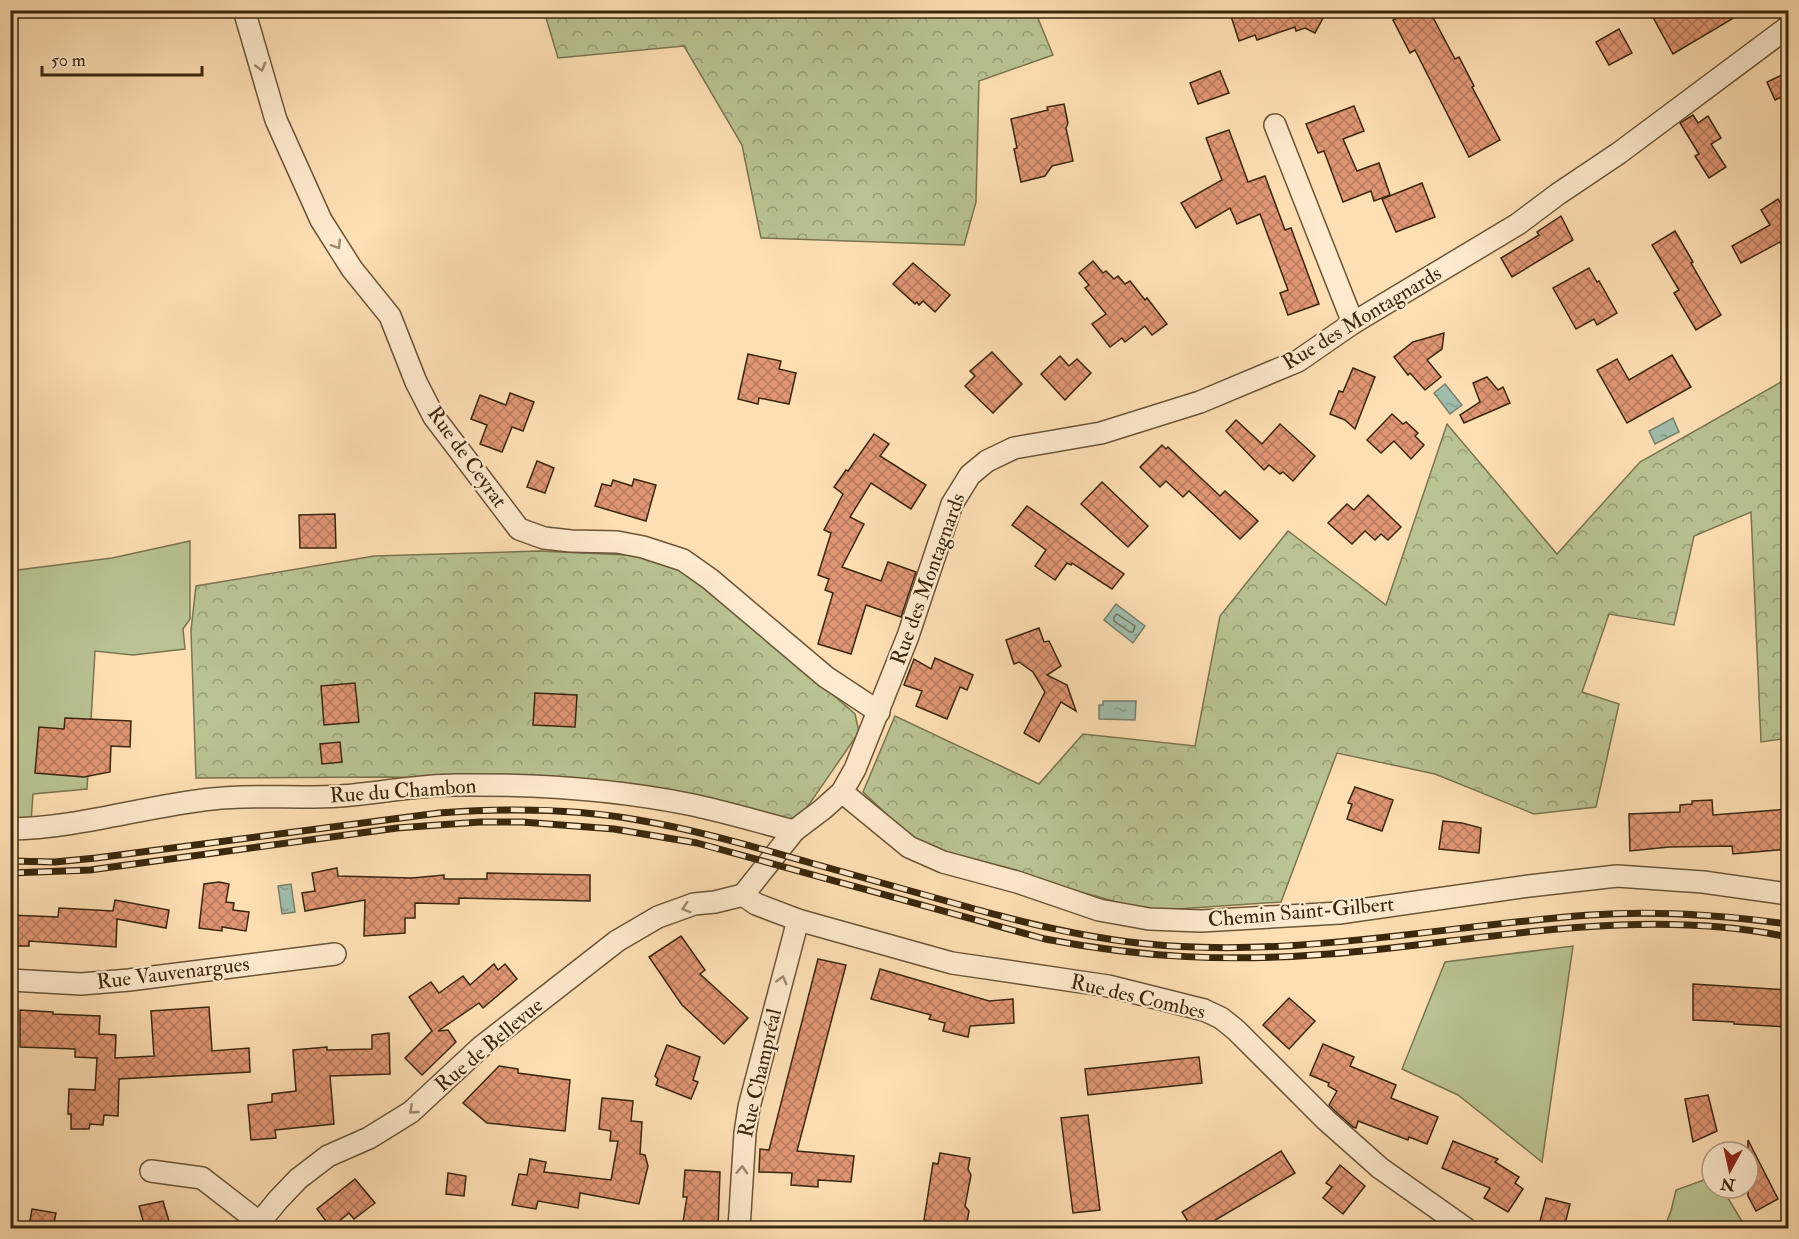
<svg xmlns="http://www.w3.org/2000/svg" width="1799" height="1239" font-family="'IM FELL Double Pica',serif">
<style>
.grass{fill:#bac392;stroke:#7a754f;stroke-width:1.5}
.forest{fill:url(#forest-crowns);stroke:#7a754f;stroke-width:1.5}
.water{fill:url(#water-ripples);stroke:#77816c;stroke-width:1.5}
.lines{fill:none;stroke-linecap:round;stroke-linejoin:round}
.shore{stroke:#6d725c;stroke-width:1.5}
.building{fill:url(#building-cross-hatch);stroke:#3a270c;stroke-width:1.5}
.street-casing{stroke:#6b5536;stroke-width:24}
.street{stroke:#feeace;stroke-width:21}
.rail-casing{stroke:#3a270c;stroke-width:7}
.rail{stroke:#feeace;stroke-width:4.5;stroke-dasharray:14;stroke-linecap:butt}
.oneway{stroke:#9c886d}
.labels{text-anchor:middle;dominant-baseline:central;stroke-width:4.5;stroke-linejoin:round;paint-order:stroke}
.street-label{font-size:21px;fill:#3a270c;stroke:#feeace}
</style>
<defs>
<pattern id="forest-crowns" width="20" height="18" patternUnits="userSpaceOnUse" patternTransform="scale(1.5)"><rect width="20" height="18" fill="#bac392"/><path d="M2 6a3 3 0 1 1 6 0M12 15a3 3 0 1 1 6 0" fill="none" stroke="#989e76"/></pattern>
<pattern id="water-ripples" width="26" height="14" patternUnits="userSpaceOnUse" patternTransform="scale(1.5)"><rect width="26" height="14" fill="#a0bdac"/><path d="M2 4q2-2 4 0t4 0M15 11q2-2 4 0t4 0" fill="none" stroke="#839a8a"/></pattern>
<pattern id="building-cross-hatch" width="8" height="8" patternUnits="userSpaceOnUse" patternTransform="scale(1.5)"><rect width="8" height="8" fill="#e09674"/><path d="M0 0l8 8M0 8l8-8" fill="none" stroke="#b77a5e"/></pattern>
</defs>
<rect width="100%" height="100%" fill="#fedfb4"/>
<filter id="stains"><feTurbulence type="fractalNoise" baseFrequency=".00333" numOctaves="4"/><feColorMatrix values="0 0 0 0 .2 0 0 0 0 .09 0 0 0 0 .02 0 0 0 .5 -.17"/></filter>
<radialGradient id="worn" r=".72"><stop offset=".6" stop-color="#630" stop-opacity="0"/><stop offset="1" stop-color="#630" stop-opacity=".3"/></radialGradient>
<!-- grass -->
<g class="grass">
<polygon points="190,541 190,619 183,629 185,649 133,655 95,651 87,789 33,794 31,822 11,823 10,571 112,558"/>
<polygon points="1573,946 1542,1162 1458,1095 1402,1069 1445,962"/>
<polygon points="1712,1177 1712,1188 1722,1188 1746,1228 1664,1228 1671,1211 1676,1190"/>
</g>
<!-- forest -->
<g class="forest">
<polygon points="544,11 1035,11 1053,55 979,81 976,202 964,245 761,238 742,145 684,46 558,58"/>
<polygon points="1788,378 1788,738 1761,742 1751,512 1694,536 1674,625 1609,614 1582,692 1619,704 1596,807 1534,814 1435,774 1337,753 1281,902 1148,911 965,859 912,838 863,792 895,716 1039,784 1083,734 1195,746 1220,616 1288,531 1386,605 1447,424 1557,554 1640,462"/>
<polygon points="539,551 648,556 685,570 745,618 855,714 859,732 797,822 580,783 390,777 196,778 191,630 196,586 374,556"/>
</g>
<!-- water -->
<g class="water">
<polygon points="1445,384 1462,405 1450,414 1434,393"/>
<polygon points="1673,418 1679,432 1655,444 1649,431"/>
<polygon points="1116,604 1145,626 1133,643 1104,620"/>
<polygon points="1103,701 1136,701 1135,720 1099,719 1099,705 1103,705"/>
<polygon points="291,884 295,912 282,914 278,886"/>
</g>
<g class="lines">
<!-- shore -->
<polygon class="shore" points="1117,614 1135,626 1133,632 1130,632 1114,621 1114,617"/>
</g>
<!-- building -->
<g class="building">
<polygon points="1229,10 1335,10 1335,14 1323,18 1315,33 1305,28 1296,31 1295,27 1257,40 1255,35 1239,41"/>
<polygon points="1412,10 1429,10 1455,59 1459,57 1474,86 1472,87 1500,140 1469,157 1415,50 1410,53 1393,20"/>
<polygon points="1649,10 1747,10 1673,54"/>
<polygon points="1619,29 1632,53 1609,65 1596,42"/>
<polygon points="1220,71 1229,93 1198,104 1190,83"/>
<polygon points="1788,72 1788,94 1775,100 1767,82"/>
<polygon points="1064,104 1068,123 1066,128 1073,161 1052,166 1045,176 1021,182 1014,149 1017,148 1011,119 1048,110 1047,107"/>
<polygon points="1354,106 1364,131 1343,139 1357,171 1379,163 1390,195 1374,201 1371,191 1343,202 1324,151 1318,153 1306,124"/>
<polygon points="1693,115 1698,123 1708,116 1721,138 1711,144 1726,167 1709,178 1695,156 1699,154 1680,123"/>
<polygon points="1229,130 1248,182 1265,176 1285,230 1291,228 1319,304 1288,315 1280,293 1288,290 1260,214 1237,224 1230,208 1196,228 1181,203 1222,180 1206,138"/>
<polygon points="1422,183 1435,217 1396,232 1382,199"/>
<polygon points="1778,199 1788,215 1788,255 1780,242 1741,263 1732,246 1770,225 1761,210"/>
<polygon points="1561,216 1573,240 1512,277 1501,258 1539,235 1537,232"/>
<polygon points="1675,231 1693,262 1691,263 1721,315 1696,330 1674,293 1679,290 1652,245"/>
<polygon points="1093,261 1103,273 1106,271 1114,279 1118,276 1125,284 1130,281 1145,300 1147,298 1167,324 1152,335 1145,326 1125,342 1122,338 1110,347 1092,324 1106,314 1085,288 1089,285 1079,273"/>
<polygon points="913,263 950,295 935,312 923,301 919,305 917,302 915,304 893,284"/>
<polygon points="1589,268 1597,282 1599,281 1617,313 1597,325 1594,319 1576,329 1553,288"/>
<polygon points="1444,333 1442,349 1427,360 1441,377 1425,390 1410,373 1408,375 1394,357 1413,342"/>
<polygon points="992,352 1022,384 993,413 965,386 975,376 970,371"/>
<polygon points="748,354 781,361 779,369 796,373 789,404 759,398 758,404 738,399"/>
<polygon points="1672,355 1691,387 1627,423 1597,370 1617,359 1629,380"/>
<polygon points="1060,356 1069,366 1077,359 1091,373 1065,400 1041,374"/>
<polygon points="1353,368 1375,377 1355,429 1345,420 1330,414 1339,391 1343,392"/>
<polygon points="1487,377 1498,390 1503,387 1510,403 1464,423 1460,415 1480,402 1473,383"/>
<polygon points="510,393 534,402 523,431 512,427 502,452 480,444 487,425 471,419 480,395 506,405"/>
<polygon points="1392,414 1403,424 1406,422 1418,433 1415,436 1424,445 1411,459 1394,441 1381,453 1367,440"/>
<polygon points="1236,420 1262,444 1280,424 1315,456 1293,481 1283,472 1280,474 1269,465 1264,470 1226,431"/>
<polygon points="874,434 889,444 880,456 926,485 911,509 871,483 850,517 864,524 842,567 881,581 888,562 916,572 901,617 866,605 851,654 818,644 833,593 825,590 829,579 818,575 831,533 824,530 843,494 834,487 846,470 848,471"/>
<polygon points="1162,445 1166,449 1168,447 1220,496 1225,491 1258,521 1240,539 1189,491 1183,497 1166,481 1160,487 1140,467"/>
<polygon points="537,461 554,468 545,493 527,487"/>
<polygon points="634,479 656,485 646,521 595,506 602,484 611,486 613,480 632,486"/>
<polygon points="1102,482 1148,526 1128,547 1081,504"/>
<polygon points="1368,495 1401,527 1388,540 1381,534 1375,540 1365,531 1352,544 1328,523 1347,504 1354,510"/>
<polygon points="1027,506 1124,574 1112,589 1072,563 1071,565 1067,563 1055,580 1035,566 1046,550 1012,525"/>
<polygon points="335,514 336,548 300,548 299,515"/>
<polygon points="1039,628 1044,642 1049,641 1061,666 1047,675 1067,685 1076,711 1061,702 1039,742 1024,733 1045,692 1033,672 1019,662 1014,664 1006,640"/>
<polygon points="935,658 973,675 967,690 960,687 947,719 916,706 922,691 904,685 914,659 931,669"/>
<polygon points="355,683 359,722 324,725 321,686"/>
<polygon points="535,693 577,695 575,727 533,725"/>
<polygon points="65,718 131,721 130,747 111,746 110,772 84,777 35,773 39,727 64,729"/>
<polygon points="340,742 342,762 322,764 320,744"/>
<polygon points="1355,787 1393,800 1382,831 1347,819 1352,804 1348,803"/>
<polygon points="1712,800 1713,815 1788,809 1788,849 1733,854 1732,846 1669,847 1630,851 1629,814 1680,812 1680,805 1692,804 1692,801"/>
<polygon points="1443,821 1462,823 1481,828 1479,853 1439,849"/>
<polygon points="337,868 338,876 412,878 444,875 444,879 487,879 487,873 590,875 590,901 459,898 459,904 415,903 415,918 405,918 405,933 364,936 365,900 305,911 302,893 315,891 312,873"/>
<polygon points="219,882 229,884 226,902 234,903 233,910 249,912 246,931 222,927 222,931 199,928 204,884"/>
<polygon points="115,900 169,910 166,928 117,919 116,947 29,941 29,946 10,946 10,915 58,917 59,908 113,911"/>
<polygon points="681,936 705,970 700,974 748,1018 724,1044 682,1005 649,957"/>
<polygon points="818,959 846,965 797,1151 854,1156 851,1182 818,1180 818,1187 791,1185 792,1173 759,1172 760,1149 769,1150"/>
<polygon points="494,964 498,970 505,964 517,979 483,1008 479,1003 438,1031 448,1030 456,1042 422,1075 405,1058 432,1031 409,997 431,982 439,993 463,976 470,985"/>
<polygon points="880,969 989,1001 1013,999 1014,1023 970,1026 968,1037 943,1031 945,1023 929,1019 931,1015 871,999"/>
<polygon points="1693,984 1788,990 1788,1027 1734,1024 1734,1022 1693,1020"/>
<polygon points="1289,998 1315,1021 1289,1049 1263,1025"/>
<polygon points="209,1007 212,1051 249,1048 250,1072 119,1079 118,1116 104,1115 103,1125 90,1124 89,1129 71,1129 71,1114 68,1114 69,1089 95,1090 97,1058 75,1057 75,1049 20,1047 20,1010 53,1012 53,1014 100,1016 99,1034 116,1035 115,1058 154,1056 151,1011"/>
<polygon points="389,1033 390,1074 330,1076 334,1124 275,1130 276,1138 251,1140 248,1105 272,1102 272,1094 296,1091 293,1050 327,1047 327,1050 372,1049 372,1035"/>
<polygon points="1323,1044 1354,1057 1350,1066 1396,1085 1391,1098 1438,1117 1427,1144 1409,1137 1408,1140 1358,1121 1356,1128 1353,1127 1335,1111 1329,1105 1337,1091 1328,1086 1329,1083 1310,1075"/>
<polygon points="667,1045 700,1057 693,1080 698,1082 691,1099 656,1085 658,1079 655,1076"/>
<polygon points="1199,1057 1202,1083 1088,1095 1085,1069"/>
<polygon points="499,1066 518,1069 518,1073 570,1080 565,1131 487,1123 463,1103"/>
<polygon points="1708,1095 1717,1131 1693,1142 1685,1099"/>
<polygon points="602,1098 633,1101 631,1121 642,1122 640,1154 645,1155 648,1166 639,1204 580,1193 578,1208 538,1201 536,1209 512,1205 519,1174 527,1175 530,1159 546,1162 544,1172 611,1180 618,1141 610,1141 611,1131 599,1129"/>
<polygon points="1088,1115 1100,1210 1073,1213 1061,1118"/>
<polygon points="1748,1140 1778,1199 1756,1211 1748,1196"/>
<polygon points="1453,1141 1498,1159 1495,1162 1519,1177 1515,1183 1523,1189 1508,1212 1484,1198 1490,1188 1442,1168"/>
<polygon points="1281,1151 1295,1173 1202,1228 1192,1228 1182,1212"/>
<polygon points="940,1153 970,1158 968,1169 971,1175 965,1206 969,1211 966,1228 938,1228 939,1223 924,1220 933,1163 938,1164"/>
<polygon points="1340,1165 1365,1186 1343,1214 1323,1198 1332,1187 1326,1183"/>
<polygon points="685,1170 720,1172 718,1228 682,1228 687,1197 683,1197"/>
<polygon points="448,1173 466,1176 464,1196 446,1194"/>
<polygon points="355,1179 375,1203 354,1219 349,1213 331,1228 317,1209"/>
<polygon points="1546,1198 1570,1204 1564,1228 1550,1228 1539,1225"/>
<polygon points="163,1201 171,1228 145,1228 139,1206"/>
<polygon points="32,1209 56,1213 53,1228 29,1226"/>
</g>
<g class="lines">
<!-- street casing -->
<g class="street-casing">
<g id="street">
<polyline points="244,10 276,120 321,220 352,269 390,316 416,382 434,417 519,529 544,538 571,541 617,542 643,547 683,560 710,579 826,677 879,712"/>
<polyline points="1275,125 1353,323"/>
<polyline points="842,792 909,847 943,862 1017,882 1099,910 1149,919 1201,921 1339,913 1529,886 1617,876 1703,882 1788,894"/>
<path d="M10,829c69,-1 135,-23 202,-30 42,-5 86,0 128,-3 39,-3 78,-11 117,-11 78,-1 155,4 231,19 35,7 71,18 106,27"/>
<polyline points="743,895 794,831 823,809 842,792 855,769 908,636 952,504 970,475 987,461 1014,448 1101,433 1200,402 1298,361 1353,323 1518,224 1558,194 1619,153 1788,27"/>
<polyline points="743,895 756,904 798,920 952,963 1108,986 1204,1010 1221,1018 1236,1030 1326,1120 1380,1168 1465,1228"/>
<polyline points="10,980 81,984 129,980 335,954"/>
<polyline points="151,1171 202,1178 260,1223"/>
<polyline points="255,1228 278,1200 298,1179 328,1156 369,1138 411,1112 481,1047 617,941 658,917 694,904 715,902 743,895"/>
<polyline points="739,1228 745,1133 749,1107 798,920"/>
</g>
</g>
<!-- street -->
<use href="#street" class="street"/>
<!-- rail casing -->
<g class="rail-casing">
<g id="rail">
<path d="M10,861l45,1 41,-4 343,-45c67,-5 133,-5 199,7 59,10 116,27 173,43 49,14 97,27 146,41 59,17 119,32 181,39 151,17 302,-17 452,-28 67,-5 132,0 198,9"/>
<path d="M10,873l80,-3 307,-42 83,-6h42l92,7 83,14 348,96c99,19 183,23 284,15 152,-12 307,-49 459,-17"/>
</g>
</g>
<!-- rail -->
<use href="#rail" class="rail"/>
</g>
<!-- one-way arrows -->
<defs><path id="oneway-chevron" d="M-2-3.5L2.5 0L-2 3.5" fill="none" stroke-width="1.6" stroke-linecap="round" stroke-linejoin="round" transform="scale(1.5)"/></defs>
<g class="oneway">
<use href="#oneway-chevron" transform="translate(261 67) rotate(74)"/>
<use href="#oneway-chevron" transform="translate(337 245) rotate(58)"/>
<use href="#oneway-chevron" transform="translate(686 908) rotate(162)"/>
<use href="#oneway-chevron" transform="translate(782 980) rotate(-75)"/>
<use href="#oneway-chevron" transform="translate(413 1110) rotate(139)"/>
<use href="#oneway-chevron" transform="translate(742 1170) rotate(-87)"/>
</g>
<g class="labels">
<!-- street labels -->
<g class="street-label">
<text transform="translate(1362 318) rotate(-31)">Rue des Montagnards</text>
<text transform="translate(467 457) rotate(54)">Rue de Ceyrat</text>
<text transform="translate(928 579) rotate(-70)">Rue des Montagnards</text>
<text transform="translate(403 791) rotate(-4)">Rue du Chambon</text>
<text transform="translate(1301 912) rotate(-5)">Chemin Saint-Gilbert</text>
<text transform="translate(173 973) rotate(-7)">Rue Vauvenargues</text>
<text transform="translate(1138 997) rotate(13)">Rue des Combes</text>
<text transform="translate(489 1045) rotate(-40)">Rue de Bellevue</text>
<text transform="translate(760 1073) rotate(-77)">Rue Champréal</text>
</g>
</g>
<!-- margin -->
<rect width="1799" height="1239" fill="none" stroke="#fedfb4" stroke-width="36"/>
<rect x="12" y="12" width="1775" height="1215" fill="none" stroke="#3a270c" stroke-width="3"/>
<rect x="18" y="18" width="1763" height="1203" fill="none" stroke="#3a270c" stroke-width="1.5"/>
<!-- north arrow -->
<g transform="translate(1730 1170) rotate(188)"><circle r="28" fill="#feeace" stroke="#b09c80" stroke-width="1.5"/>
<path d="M0-4.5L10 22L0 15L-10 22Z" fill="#8f2418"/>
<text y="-9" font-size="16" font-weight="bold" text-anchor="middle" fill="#3a270c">N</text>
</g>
<!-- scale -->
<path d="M42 66v9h160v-9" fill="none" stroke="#3a270c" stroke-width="3"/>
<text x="51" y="66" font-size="18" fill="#3a270c" stroke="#feeace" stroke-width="4.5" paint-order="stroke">50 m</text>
<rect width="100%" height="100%" filter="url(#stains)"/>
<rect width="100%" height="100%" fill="url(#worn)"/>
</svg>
